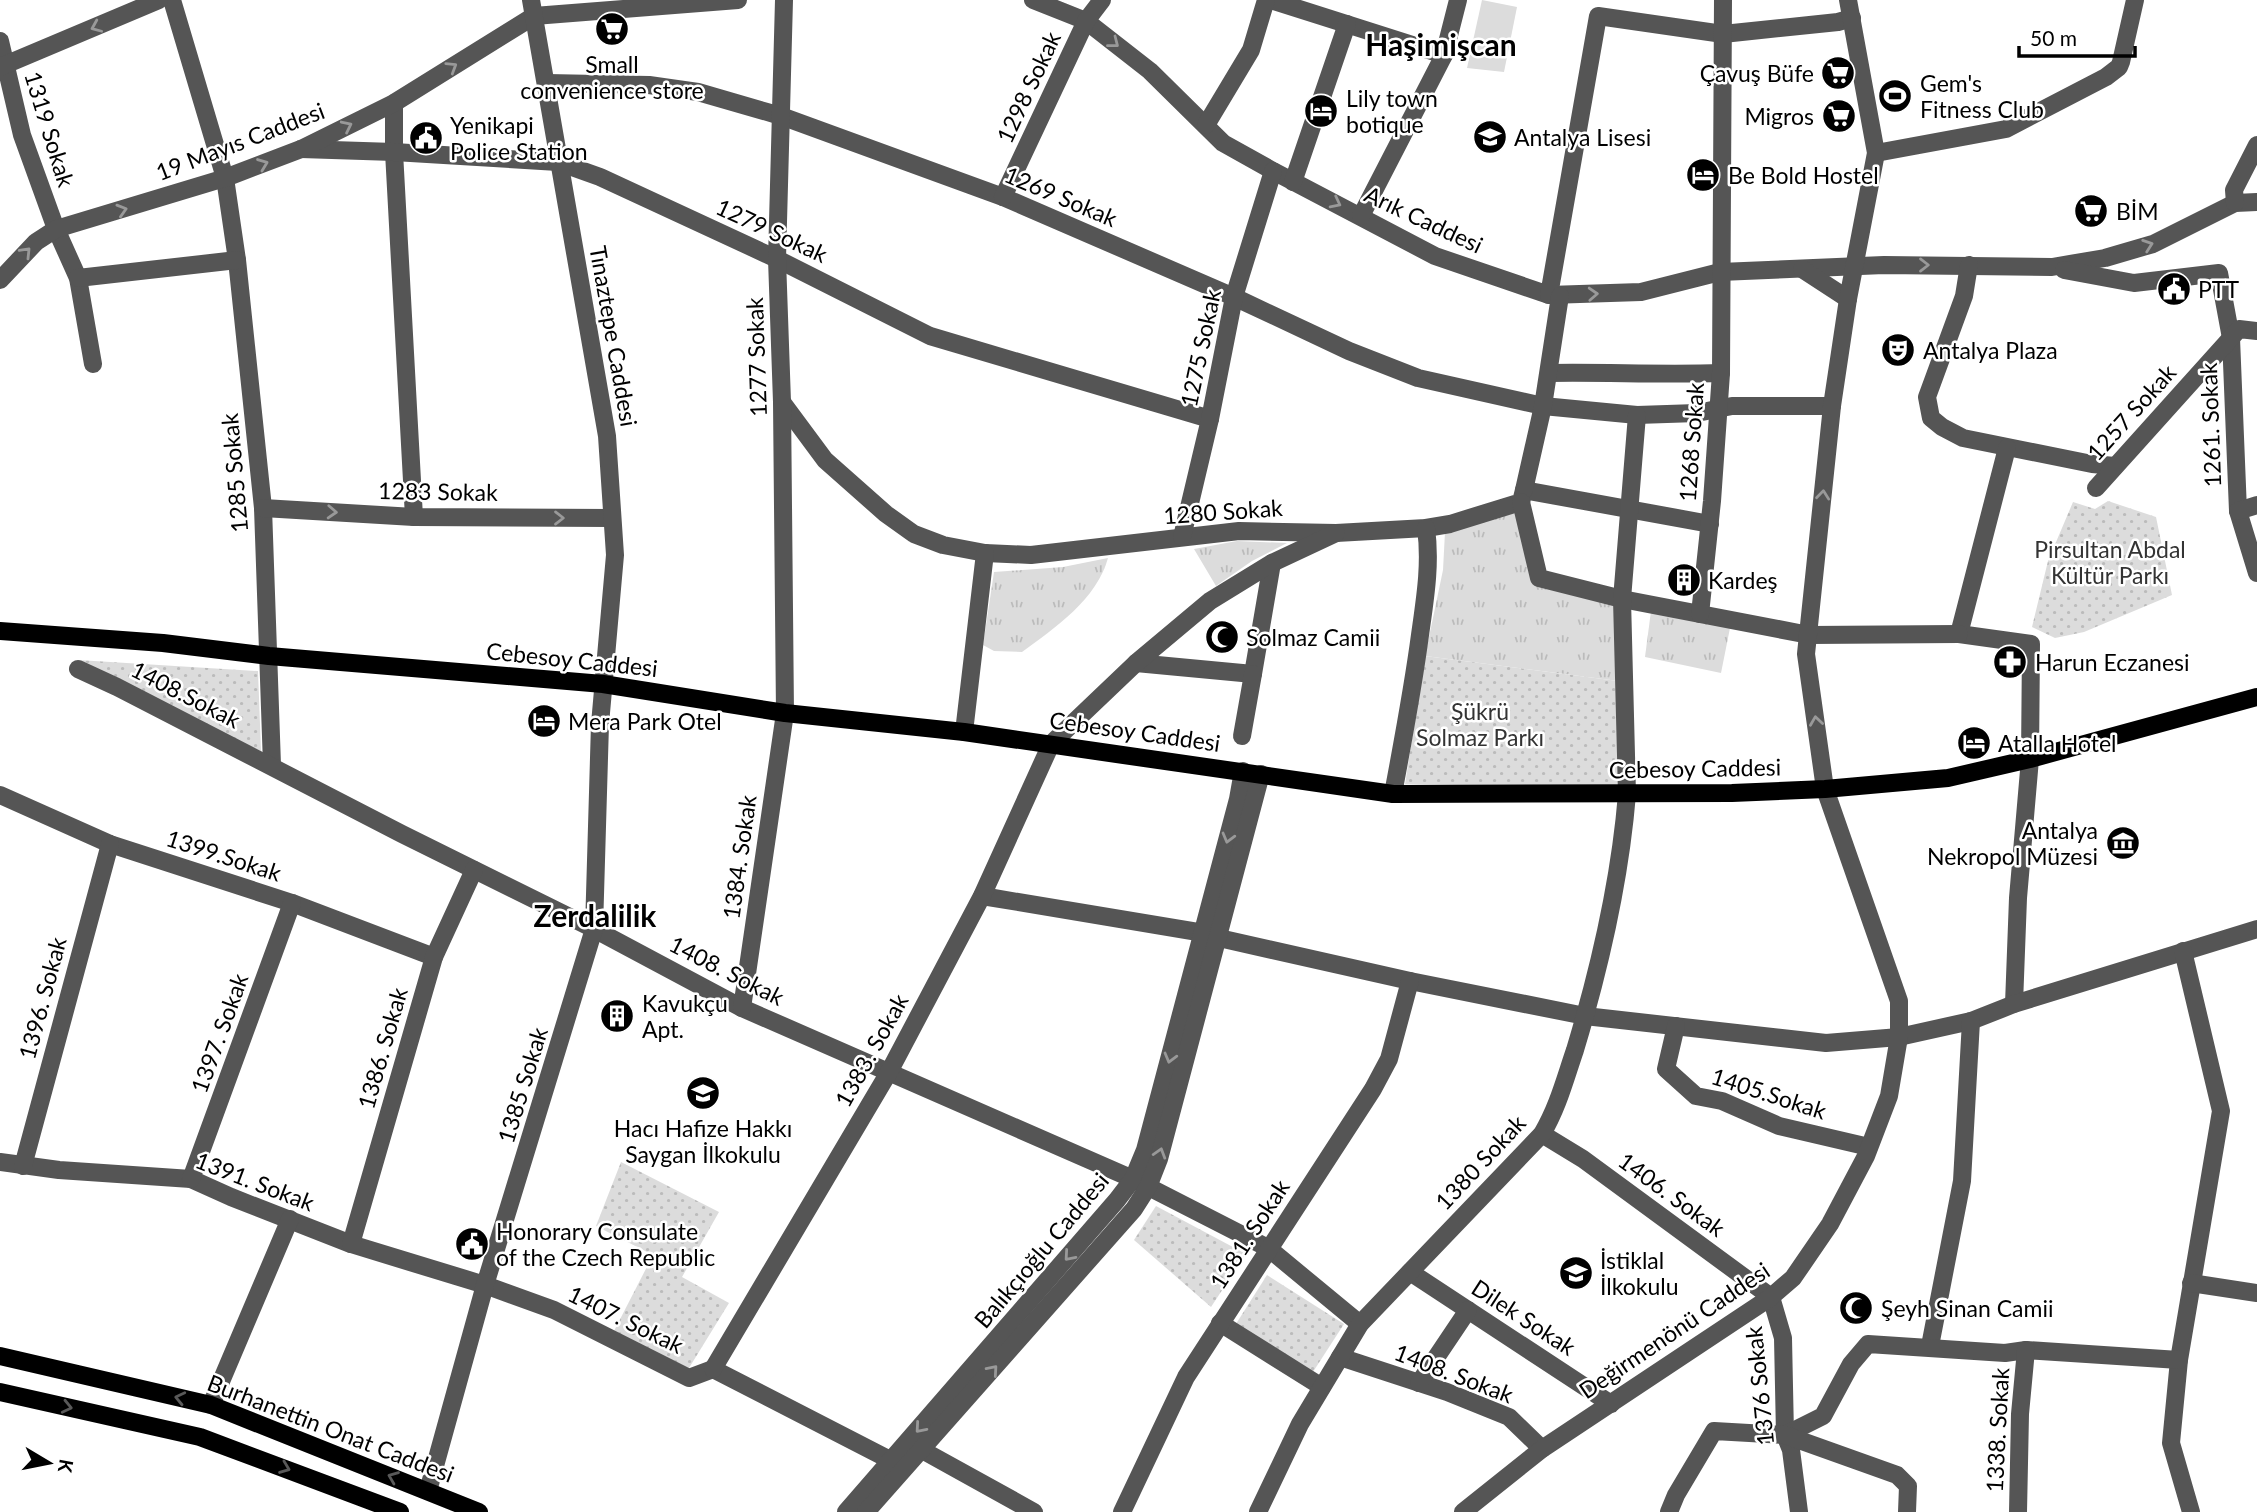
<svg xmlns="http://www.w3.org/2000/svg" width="2257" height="1512" font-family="Lato,sans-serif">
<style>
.grass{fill:url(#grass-tufts)}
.park{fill:url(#park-dots)}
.garden{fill:#dcdcdc}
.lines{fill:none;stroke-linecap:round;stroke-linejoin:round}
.minor{stroke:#555;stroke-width:18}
.major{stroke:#000;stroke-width:18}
.oneway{stroke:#999}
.oneway2{stroke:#595959}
.labels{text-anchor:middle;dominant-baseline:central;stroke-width:5;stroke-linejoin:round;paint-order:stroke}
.poi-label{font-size:23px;fill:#000;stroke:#fff;text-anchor:start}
.street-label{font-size:23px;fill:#000;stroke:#fff}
.park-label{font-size:23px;fill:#333;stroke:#fff}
.district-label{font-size:30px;font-weight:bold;fill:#000;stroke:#fff}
</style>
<defs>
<pattern id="grass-tufts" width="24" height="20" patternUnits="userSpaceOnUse" patternTransform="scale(1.75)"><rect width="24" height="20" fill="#dcdcdc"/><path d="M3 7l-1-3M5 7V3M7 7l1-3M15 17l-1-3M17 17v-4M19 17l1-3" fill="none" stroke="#bbb"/></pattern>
<pattern id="park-dots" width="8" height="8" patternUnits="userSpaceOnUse" patternTransform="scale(1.75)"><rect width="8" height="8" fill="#dcdcdc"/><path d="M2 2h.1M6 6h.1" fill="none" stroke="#bbb" stroke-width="1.8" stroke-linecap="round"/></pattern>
</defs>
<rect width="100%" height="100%" fill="#fff"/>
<!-- grass -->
<g class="grass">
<polygon points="1516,510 1534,585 1617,603 1618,681 1425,656 1443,570 1445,532"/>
<polygon points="1237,541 1287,543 1252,561 1216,586 1194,549"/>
<path d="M1108,558c-11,41 -53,70 -86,94l-28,-1 -11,-6 11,-73 69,-5z"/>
<polygon points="1651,611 1730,628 1721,673 1645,657"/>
</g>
<!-- park -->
<g class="park">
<polygon points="2108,501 2156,517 2172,595 2084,632 2055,638 2032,627 2048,561 2073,502 2095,509"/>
<polygon points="1425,656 1618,681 1620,788 1405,784"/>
<polygon points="78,660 258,671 261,751 218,732"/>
<polygon points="621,1162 719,1212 682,1277 729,1303 689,1368 613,1333 653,1255 596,1226"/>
<polygon points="1156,1206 1246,1254 1211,1307 1134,1240"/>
<polygon points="1267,1275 1344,1324 1311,1375 1234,1327"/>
</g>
<!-- garden -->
<polygon class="garden" points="1482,0 1517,7 1504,72 1467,68"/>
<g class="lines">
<!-- minor -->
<g class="minor">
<polyline points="172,0 225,178 237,260 263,508 272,765"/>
<polyline points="1033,0 1086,21 1150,71 1223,143 1273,171 1435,256 1549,295 1641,292 1720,272 1884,265 2052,267 2105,258 2153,244 2235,203 2257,202"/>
<polyline points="1271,0 1444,55"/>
<polyline points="0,41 22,135 56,229 78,278 93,364"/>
<polyline points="0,67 159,0"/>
<polyline points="547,83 649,85 698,92 781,116 1003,197 1234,297 1349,351 1418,378 1543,406 1637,415 1697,413 1732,406 1832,406"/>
<polyline points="394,103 394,152 414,517"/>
<polyline points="1206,125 1251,50 1266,0"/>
<polyline points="301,149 394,152 558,162 600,177 777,259 930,336 1210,419"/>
<polyline points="1876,153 2006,129 2106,77 2119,67 2121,62 2135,0"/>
<polyline points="1293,182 1347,24"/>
<polyline points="1003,197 1086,21 1102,0"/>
<polyline points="2235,203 2234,190 2257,145"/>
<polyline points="1361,216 1444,55 1458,0"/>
<polyline points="1969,265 1964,296 1927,397 1931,418 1942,427 1963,438 2092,464 2115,466"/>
<polyline points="1802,269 1848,299"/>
<polyline points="2064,270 2134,283 2219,273 2231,338 2238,511 2257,573"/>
<polyline points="78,278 237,260"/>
<polyline points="0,280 36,242 56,229 225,178 301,149 394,103 534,16 738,0"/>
<polyline points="1549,295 1598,16 1723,34 1838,22 1852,18"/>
<path d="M1549,373c57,-1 114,2 172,0"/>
<polyline points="782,402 825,460 886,514 914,534 943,545 985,553 1031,555 1239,531 1336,533 1426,528 1450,524 1521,502 1524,490 1710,524"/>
<polyline points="2007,448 1959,634 2031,644 2030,759 2018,898 2014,1004"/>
<polyline points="2096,488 2239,329 2257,331"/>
<polyline points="1524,490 1543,406 1560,296"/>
<polyline points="1521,502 1539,578 1622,599 1809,635 1959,634"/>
<polyline points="263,508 414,517 611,518"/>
<polyline points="2238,511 2257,505"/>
<polyline points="1182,537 1210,419 1234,297 1273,171"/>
<polyline points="1700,614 1712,501 1721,373 1723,0"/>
<polyline points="1136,663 1253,674 1272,563"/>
<polyline points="78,669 117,687 402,834 594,929 742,1008 1133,1179 1268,1248 1360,1324"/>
<polyline points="964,732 985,553"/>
<polyline points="1242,736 1253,674"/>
<path d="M1393,794c10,-53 20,-106 27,-159 5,-36 11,-71 6,-107"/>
<polyline points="0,795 110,844 292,903 434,957"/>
<polyline points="982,896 1204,933"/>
<polyline points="1219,938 1410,981 1585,1016 1826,1043 1899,1037 1971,1021 2014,1004 2257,929"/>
<polyline points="2183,951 2221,1111 2179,1360 2171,1443 2191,1512"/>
<polyline points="742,1008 785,713 782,402 777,259 784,0"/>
<polyline points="1676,1026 1666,1069 1696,1096 1722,1101 1779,1126 1869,1147"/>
<polyline points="1542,1134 1583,1159 1771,1297 1783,1338 1785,1435 1791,1450 1799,1512"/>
<polyline points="0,1162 59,1170 191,1179 231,1197 351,1244 485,1285 554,1310 689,1378 713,1369 892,1461"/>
<polyline points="23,1166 110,844"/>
<polyline points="191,1179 292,903"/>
<polyline points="351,1244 434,957 474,870"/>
<polyline points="1410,1272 1611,1404"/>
<polyline points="2191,1283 2257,1293"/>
<polyline points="1220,1323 1322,1387"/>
<polyline points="1930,1346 1962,1181 1971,1021"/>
<polyline points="1340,1357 1447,1392 1509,1417 1542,1449"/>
<polyline points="713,1369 889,1072 982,896 1051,744 1136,663 1210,601 1272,563 1336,533"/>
<polyline points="1419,1383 1468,1310"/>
<polyline points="211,1405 290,1219"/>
<polyline points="1785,1435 1823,1416 1851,1364 1868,1344 2005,1353 2026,1350 2179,1360"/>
<polyline points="922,1450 1034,1512"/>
<polyline points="428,1491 485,1285 594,929 600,724 615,555 607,436 531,0"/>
<polyline points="846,1512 1117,1200 1133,1179 1145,1150 1238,799 1243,771"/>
<polyline points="866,1512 1134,1209 1148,1187 1159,1159 1261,774"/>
<polyline points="1122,1512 1186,1377 1373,1089 1389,1059 1410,981"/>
<path d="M1258,1512l42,-88 60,-100 182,-190c16,-27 23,-55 33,-84 25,-83 45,-170 52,-256l-5,-195 15,-184"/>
<polyline points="1463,1512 1542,1449 1771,1297 1793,1278 1830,1224 1866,1156 1889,1096 1899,1037 1899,1001 1825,789 1806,654 1832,406 1848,299 1876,153 1848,0"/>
<polyline points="1669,1512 1676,1495 1714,1431 1785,1435 1897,1475 1908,1486 1907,1512"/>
<polyline points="2018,1512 2020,1414 2026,1350"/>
</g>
<!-- major -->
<g class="major">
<polyline points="0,631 163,643 269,656 603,684 785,713 964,732 1393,794 1732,793 1825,789 1948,778 2030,759 2257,697"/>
<polyline points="0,1356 211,1405 479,1512"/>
<polyline points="0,1392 200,1437 400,1512"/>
</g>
</g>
<!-- one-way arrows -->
<defs><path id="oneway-chevron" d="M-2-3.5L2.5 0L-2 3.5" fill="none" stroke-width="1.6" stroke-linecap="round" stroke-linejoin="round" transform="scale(1.75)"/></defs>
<g class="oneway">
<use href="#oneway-chevron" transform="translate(96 27) rotate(157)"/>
<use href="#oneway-chevron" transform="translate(1114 43) rotate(38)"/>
<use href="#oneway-chevron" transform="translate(452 67) rotate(-32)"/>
<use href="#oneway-chevron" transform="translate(347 126) rotate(-26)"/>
<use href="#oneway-chevron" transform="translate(263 164) rotate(-21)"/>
<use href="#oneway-chevron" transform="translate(1336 203) rotate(27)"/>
<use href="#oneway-chevron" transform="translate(122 210) rotate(-17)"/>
<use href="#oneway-chevron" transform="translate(2148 245) rotate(-19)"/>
<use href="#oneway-chevron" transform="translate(26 252) rotate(-46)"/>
<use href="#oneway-chevron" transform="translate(1924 265)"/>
<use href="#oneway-chevron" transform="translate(1593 294) rotate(-3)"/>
<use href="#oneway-chevron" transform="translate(1823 495) rotate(-84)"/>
<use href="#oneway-chevron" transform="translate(332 512) rotate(3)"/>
<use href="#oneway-chevron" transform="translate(559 518)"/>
<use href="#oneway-chevron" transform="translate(1816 721) rotate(-98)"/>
<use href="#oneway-chevron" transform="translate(1228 838) rotate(105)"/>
<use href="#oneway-chevron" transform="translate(1170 1058) rotate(105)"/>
<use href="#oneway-chevron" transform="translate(1160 1153) rotate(-73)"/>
<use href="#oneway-chevron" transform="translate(1069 1256) rotate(131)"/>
<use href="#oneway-chevron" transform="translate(993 1370) rotate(-49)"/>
<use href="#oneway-chevron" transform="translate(920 1428) rotate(131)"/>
</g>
<g class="oneway2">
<use href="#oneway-chevron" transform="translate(180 1398) rotate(-167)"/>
<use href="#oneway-chevron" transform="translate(67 1407) rotate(13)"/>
<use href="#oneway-chevron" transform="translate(285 1468) rotate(21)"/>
<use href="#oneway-chevron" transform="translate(393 1477) rotate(-158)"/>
</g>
<!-- icons -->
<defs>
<g id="supermarket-disc" transform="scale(1.75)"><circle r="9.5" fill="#000" stroke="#fff"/><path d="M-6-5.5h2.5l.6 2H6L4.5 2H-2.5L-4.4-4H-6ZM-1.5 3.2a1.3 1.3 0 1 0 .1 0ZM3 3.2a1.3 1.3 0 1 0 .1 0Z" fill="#fff"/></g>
<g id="stadium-disc" transform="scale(1.75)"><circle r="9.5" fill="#000" stroke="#fff"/><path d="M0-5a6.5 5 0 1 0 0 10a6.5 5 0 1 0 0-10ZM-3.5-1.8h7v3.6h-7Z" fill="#fff"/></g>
<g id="hotel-disc" transform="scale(1.75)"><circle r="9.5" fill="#000" stroke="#fff"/><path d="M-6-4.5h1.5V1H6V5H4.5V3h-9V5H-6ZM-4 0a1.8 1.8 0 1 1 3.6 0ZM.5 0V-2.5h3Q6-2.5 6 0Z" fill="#fff"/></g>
<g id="school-disc" transform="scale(1.75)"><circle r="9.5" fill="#000" stroke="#fff"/><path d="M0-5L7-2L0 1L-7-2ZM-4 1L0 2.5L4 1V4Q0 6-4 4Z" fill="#fff"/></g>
<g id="civic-disc" transform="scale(1.75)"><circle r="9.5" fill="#000" stroke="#fff"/><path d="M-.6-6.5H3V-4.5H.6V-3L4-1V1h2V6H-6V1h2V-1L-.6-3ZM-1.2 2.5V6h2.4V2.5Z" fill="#fff"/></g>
<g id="theatre-disc" transform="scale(1.75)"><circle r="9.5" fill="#000" stroke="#fff"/><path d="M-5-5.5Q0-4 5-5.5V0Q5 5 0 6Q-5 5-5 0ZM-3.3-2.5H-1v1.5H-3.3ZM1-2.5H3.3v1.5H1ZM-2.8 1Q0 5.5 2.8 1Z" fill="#fff"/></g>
<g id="building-disc" transform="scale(1.75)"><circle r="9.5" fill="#000" stroke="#fff"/><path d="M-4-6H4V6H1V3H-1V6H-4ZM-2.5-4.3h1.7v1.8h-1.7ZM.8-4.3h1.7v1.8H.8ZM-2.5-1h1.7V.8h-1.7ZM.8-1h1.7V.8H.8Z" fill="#fff"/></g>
<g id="mosque-disc" transform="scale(1.75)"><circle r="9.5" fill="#000" stroke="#fff"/><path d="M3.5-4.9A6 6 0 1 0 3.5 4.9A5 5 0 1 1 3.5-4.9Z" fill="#fff"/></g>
<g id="pharmacy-disc" transform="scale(1.75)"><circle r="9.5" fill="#000" stroke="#fff"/><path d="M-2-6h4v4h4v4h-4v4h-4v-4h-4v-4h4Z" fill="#fff"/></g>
<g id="museum-disc" transform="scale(1.75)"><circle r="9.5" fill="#000" stroke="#fff"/><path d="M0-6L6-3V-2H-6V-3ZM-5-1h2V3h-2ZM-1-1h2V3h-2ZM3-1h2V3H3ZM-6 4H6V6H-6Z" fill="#fff"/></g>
</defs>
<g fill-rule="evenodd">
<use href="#supermarket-disc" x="612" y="29"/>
<use href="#supermarket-disc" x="1838" y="73"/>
<use href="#stadium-disc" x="1895" y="96"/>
<use href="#hotel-disc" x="1321" y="111"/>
<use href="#supermarket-disc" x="1839" y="116"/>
<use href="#school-disc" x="1490" y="137"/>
<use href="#civic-disc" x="426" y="138"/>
<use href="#hotel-disc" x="1703" y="175"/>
<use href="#supermarket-disc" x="2091" y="211"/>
<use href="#civic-disc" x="2174" y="289"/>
<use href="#theatre-disc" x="1898" y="350"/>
<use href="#building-disc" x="1684" y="580"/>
<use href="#mosque-disc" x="1222" y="637"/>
<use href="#pharmacy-disc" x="2010" y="662"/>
<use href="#hotel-disc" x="544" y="721"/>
<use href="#hotel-disc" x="1974" y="743"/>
<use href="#museum-disc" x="2123" y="843"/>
<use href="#building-disc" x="617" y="1016"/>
<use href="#school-disc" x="703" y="1093"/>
<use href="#civic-disc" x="472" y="1244"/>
<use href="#school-disc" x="1576" y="1273"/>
<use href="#mosque-disc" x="1856" y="1308"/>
</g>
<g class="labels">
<!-- poi labels -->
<g class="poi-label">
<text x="612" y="64" text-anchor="middle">Small<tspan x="612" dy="26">convenience store</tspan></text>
<text x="1814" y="73" text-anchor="end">Çavuş Büfe</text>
<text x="1920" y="83">Gem's<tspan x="1920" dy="26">Fitness Club</tspan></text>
<text x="1346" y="98">Lily town<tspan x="1346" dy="26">botique</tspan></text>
<text x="1814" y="116" text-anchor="end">Migros</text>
<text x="450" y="125">Yenikapi<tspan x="450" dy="26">Police Station</tspan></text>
<text x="1514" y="137">Antalya Lisesi</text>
<text x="1728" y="175">Be Bold Hostel</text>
<text x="2116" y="211">BİM</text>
<text x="2198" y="289">PTT</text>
<text x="1923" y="350">Antalya Plaza</text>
<text x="1708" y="580">Kardeş</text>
<text x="1246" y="637">Solmaz Camii</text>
<text x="2035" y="662">Harun Eczanesi</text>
<text x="568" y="721">Mera Park Otel</text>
<text x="1998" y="743">Atalla Hotel</text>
<text x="2098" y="830" text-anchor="end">Antalya<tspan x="2098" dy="26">Nekropol Müzesi</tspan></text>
<text x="642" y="1003">Kavukçu<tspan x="642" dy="26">Apt.</tspan></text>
<text x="703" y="1128" text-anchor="middle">Hacı Hafize Hakkı<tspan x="703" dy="26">Saygan İlkokulu</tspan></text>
<text x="496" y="1231">Honorary Consulate<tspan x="496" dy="26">of the Czech Republic</tspan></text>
<text x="1600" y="1260">İstiklal<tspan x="1600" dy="26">İlkokulu</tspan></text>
<text x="1881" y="1308">Şeyh Sinan Camii</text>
</g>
<!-- street labels -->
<g class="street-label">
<text transform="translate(1028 87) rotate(-65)">1298 Sokak</text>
<text transform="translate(50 129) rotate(73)">1319 Sokak</text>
<text transform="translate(240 141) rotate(-21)">19 Mayıs Caddesi</text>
<text transform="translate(1061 196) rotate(23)">1269 Sokak</text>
<text transform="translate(1424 219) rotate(25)">Arık Caddesi</text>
<text transform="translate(772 230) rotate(25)">1279 Sokak</text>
<text transform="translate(614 336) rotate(80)">Tınaztepe Caddesi</text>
<text transform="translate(1200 348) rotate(-78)">1275 Sokak</text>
<text transform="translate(756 357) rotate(-92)">1277 Sokak</text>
<text transform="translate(2131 412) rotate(-48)">1257 Sokak</text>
<text transform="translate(2210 425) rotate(-92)">1261. Sokak</text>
<text transform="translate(1691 442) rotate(-86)">1268 Sokak</text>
<text transform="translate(234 473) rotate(-95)">1285 Sokak</text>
<text transform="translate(438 491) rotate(1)">1283 Sokak</text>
<text transform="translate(1223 511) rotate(-4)">1280 Sokak</text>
<text transform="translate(572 659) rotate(6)">Cebesoy Caddesi</text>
<text transform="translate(186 694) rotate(27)">1408.Sokak</text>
<text transform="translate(1135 731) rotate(8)">Cebesoy Caddesi</text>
<text transform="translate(1695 768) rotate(-1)">Cebesoy Caddesi</text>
<text transform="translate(224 855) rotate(18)">1399.Sokak</text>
<text transform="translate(739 857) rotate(-82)">1384. Sokak</text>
<text transform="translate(727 970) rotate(27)">1408. Sokak</text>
<text transform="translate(42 998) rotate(-75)">1396. Sokak</text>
<text transform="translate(219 1033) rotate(-70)">1397. Sokak</text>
<text transform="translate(382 1048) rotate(-74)">1386. Sokak</text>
<text transform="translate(871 1050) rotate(-61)">1383. Sokak</text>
<text transform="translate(522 1085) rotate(-73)">1385 Sokak</text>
<text transform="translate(1769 1093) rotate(18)">1405.Sokak</text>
<text transform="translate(1480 1162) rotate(-47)">1380 Sokak</text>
<text transform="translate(255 1181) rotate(21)">1391. Sokak</text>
<text transform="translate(1672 1194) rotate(36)">1406. Sokak</text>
<text transform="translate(1249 1234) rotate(-57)">1381. Sokak</text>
<text transform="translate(1041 1250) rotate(-50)">Balıkçıoğlu Caddesi</text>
<text transform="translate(1524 1317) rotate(33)">Dilek Sokak</text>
<text transform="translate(626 1319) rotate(26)">1407. Sokak</text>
<text transform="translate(1674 1330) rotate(-34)">Değirmenönü Caddesi</text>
<text transform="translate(1454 1373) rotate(21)">1408. Sokak</text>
<text transform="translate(1759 1386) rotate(-96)">1376 Sokak</text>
<text transform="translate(331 1428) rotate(21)">Burhanettin Onat Caddesi</text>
<text transform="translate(1997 1430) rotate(-87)">1338. Sokak</text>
</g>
<!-- park labels -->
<g class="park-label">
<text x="2110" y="549">Pirsultan Abdal<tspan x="2110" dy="26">Kültür Parkı</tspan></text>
<text x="1480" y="711">Şükrü<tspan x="1480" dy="26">Solmaz Parkı</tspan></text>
</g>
<!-- district labels -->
<g class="district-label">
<text x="1441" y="44">Haşimişcan</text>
<text x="595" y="915">Zerdalilik</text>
</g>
</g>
<!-- north arrow -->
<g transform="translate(49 1463) rotate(100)" stroke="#ffffff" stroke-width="5" paint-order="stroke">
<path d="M0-5L12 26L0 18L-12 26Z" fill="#000000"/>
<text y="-10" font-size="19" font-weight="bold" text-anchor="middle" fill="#000000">K</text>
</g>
<!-- scale -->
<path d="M2019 46v10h116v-10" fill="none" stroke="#000000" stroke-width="3.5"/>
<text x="2030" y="46" font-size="21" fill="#000000" stroke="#ffffff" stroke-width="5" paint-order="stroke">50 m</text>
</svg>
